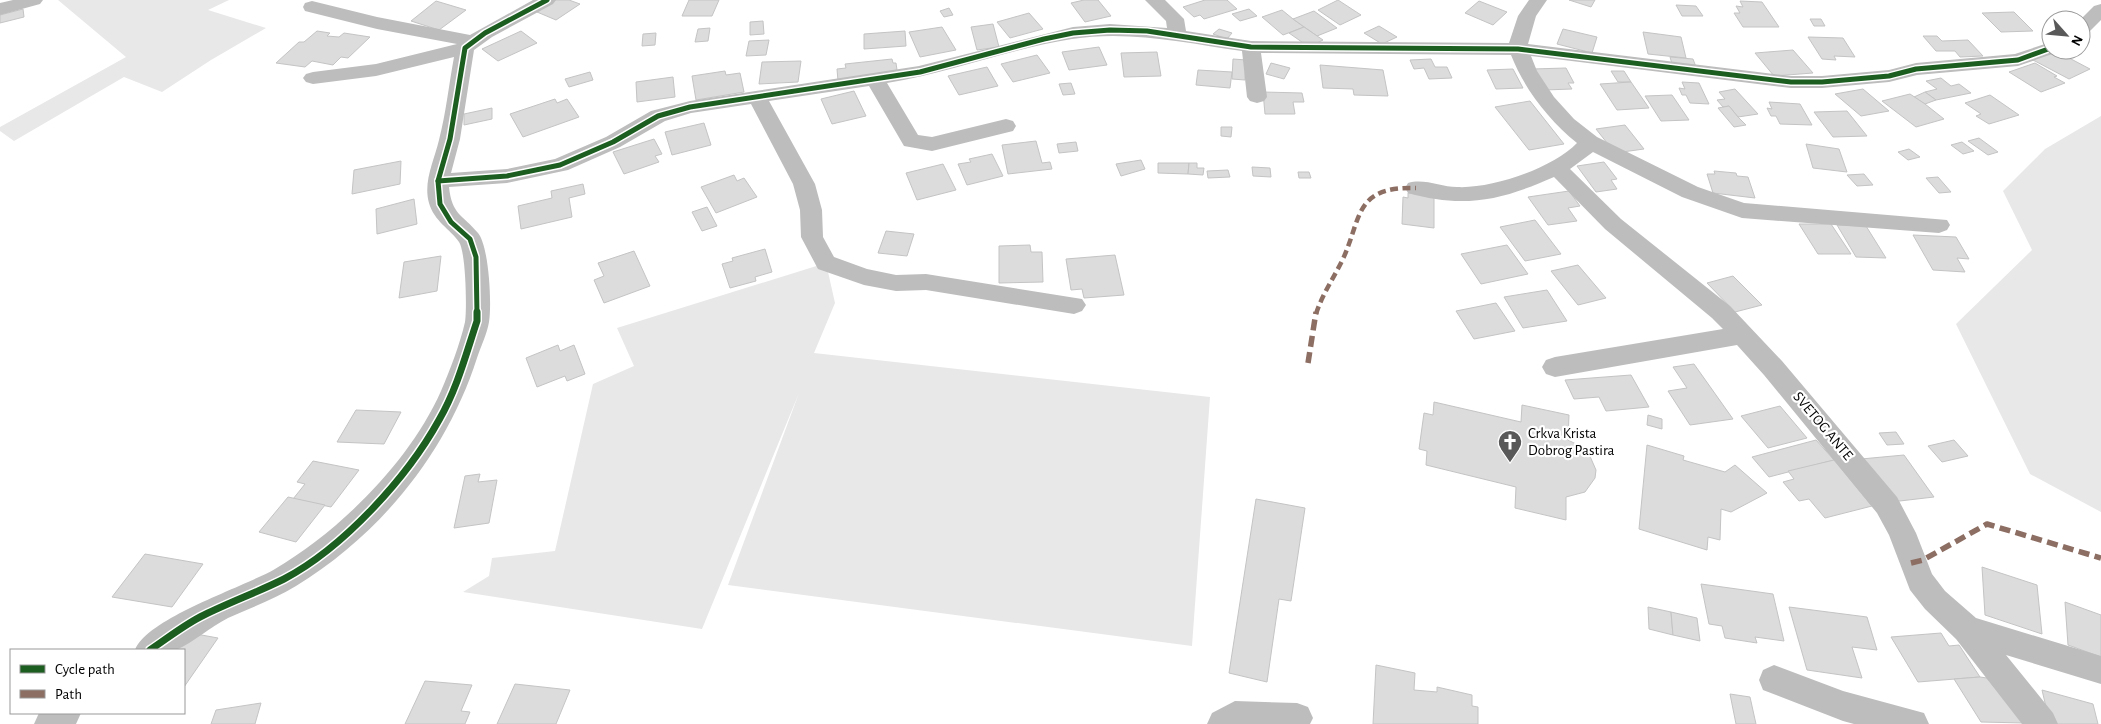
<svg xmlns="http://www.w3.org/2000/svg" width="2101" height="724" font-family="'Alegreya Sans',sans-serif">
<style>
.green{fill:#e8e8e8}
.building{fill:#dcdcdc;stroke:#c4c4c4}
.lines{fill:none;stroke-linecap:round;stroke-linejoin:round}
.minor{fill:#bdbdbd;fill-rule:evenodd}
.quiet-far1{stroke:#8d6e63;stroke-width:4.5;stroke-dasharray:8 4.5;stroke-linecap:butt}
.quiet{stroke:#8d6e63;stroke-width:5.5;stroke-dasharray:11 5.5;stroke-linecap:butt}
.cycleway-far1-casing{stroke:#fff;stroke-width:8}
.cycleway-casing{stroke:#fff;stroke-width:10}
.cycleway-far1{stroke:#1b5e20;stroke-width:5}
.cycleway{stroke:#1b5e20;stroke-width:7}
.labels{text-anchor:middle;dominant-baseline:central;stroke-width:4.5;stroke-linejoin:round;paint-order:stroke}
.street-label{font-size:15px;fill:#000;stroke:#fff}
.poi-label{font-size:15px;fill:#000;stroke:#fff;text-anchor:start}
</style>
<rect width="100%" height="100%" fill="#fff"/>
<!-- green -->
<g class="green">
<polygon points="58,0 229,0 208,10 266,28 211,60 162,92 124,77 14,141 0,131 0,127 126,57"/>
<polygon points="2101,116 2101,512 2030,474 1956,324 2032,250 2003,191 2045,149"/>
<polygon points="826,263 835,303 814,353 1210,397 1192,646 728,585 799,393 702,629 463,592 489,576 492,558 555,551 593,384 634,366 617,328"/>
</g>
<!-- building -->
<g class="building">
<polygon points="556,0 569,0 580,4 556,20 537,12"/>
<polygon points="689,0 719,0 712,16 682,16"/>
<polygon points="1084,0 1098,0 1111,16 1085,22 1071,3"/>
<polygon points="1205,0 1227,0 1237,9 1204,19 1200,15 1194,17 1183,7"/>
<polygon points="1338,0 1361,15 1340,25 1318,10"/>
<polygon points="1569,0 1595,0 1591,7"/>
<polygon points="436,1 466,10 439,30 411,21"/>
<polygon points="1479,1 1507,12 1493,25 1465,13"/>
<polygon points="1740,1 1762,2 1779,27 1743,27 1734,13 1740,13 1736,6 1743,7"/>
<polygon points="1676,5 1696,6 1703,16 1682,16"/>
<polygon points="949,8 953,15 944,17 940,11"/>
<polygon points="23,9 24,17 0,23 0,15"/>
<polygon points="1249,9 1257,16 1240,21 1232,14"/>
<polygon points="1282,10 1293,19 1304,27 1283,35 1262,17"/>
<polygon points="1314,11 1337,28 1317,36 1293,19"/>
<polygon points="2014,12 2033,31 2001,32 1982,13"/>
<polygon points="1029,13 1043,29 1010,38 997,22"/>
<polygon points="1810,19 1821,19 1825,26 1814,26"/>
<polygon points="763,21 764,34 750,35 750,22"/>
<polygon points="993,24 999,47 977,50 971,27"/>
<polygon points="1379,26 1397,37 1382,44 1364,33"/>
<polygon points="942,27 956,50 920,57 909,32"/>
<polygon points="1304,27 1323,40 1309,47 1289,33"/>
<polygon points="710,28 708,41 695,42 698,29"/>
<polygon points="1219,29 1232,33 1227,39 1213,34"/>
<polygon points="1563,29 1597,37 1592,53 1557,44"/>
<polygon points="317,31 330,33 327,36 339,37 344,33 370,37 348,58 341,57 333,65 312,61 305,67 276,63 299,42 304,42"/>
<polygon points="521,31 537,43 498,61 482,49"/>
<polygon points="905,31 906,46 864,49 864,34"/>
<polygon points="1643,32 1681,37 1686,58 1648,54"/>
<polygon points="656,33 655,45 642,46 643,34"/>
<polygon points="1923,36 1937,36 1942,41 1968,40 1983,56 1960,57 1955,51 1936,51"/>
<polygon points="1808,37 1843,38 1855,57 1834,56 1836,60 1822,59"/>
<polygon points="769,40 766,55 746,56 749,41"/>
<polygon points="1099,47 1107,65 1069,70 1062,52"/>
<polygon points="1793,50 1813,73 1774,76 1755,53"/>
<polygon points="2054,50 2090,69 2069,79 2033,60"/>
<polygon points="1157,52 1161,76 1124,77 1121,53"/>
<polygon points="1037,55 1050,73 1013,82 1001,64"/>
<polygon points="1670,57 1693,59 1696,67 1672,64"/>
<polygon points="892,59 893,63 896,63 897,70 838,81 837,69 846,68 845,64"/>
<polygon points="1233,59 1246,60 1245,80 1232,79"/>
<polygon points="1431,59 1435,67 1447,67 1452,78 1429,79 1424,68 1414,69 1410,60"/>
<polygon points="801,61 798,82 759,84 762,62"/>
<polygon points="1271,63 1290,68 1284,79 1266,74"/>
<polygon points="2035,63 2057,76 2054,77 2065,83 2041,92 2009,72"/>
<polygon points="1320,65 1383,70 1388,96 1354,95 1353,89 1323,88"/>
<polygon points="987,67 998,86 959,95 948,76"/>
<polygon points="1566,68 1574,83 1568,83 1572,89 1544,90 1532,69"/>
<polygon points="1513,69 1523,88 1496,89 1487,70"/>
<polygon points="1198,70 1232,72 1230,88 1196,85"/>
<polygon points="725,71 726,75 740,73 744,92 696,100 692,76"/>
<polygon points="1611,71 1624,71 1631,82 1618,82"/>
<polygon points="590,72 593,80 569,87 565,79"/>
<polygon points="673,77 675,97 637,102 636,82"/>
<polygon points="1941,78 1951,86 1959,84 1971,93 1936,100 1925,92 1937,89 1926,81"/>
<polygon points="1631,82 1649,108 1617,110 1600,84"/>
<polygon points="1682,82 1699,83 1709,104 1690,103 1686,95 1682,95 1679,88 1685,89"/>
<polygon points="1071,83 1075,94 1063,95 1059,84"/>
<polygon points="1735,89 1758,114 1738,117 1729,106 1723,107 1717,100 1725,99 1719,92"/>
<polygon points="1863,89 1889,111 1861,116 1835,94"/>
<polygon points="854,91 866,116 832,124 821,99"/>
<polygon points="1263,92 1302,93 1304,102 1293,102 1295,114 1265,114"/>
<polygon points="1925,92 1936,100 1925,104 1914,97"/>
<polygon points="1910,94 1925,104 1944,119 1916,127 1882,101"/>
<polygon points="1672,95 1689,120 1661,121 1645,96"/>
<polygon points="1990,95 2019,115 1989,124 1976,116 1981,114 1965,103"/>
<polygon points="555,99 557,103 567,99 579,117 523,137 510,114"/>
<polygon points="1530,101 1564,144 1529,150 1495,107"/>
<polygon points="1769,102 1800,104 1812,125 1780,124 1776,116 1771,116 1767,108 1772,109"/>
<polygon points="1729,106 1738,117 1746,125 1734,127 1718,108"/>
<polygon points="492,108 492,119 464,125 464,114"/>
<polygon points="1847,111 1867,136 1833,137 1814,112"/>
<polygon points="704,123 711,145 672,155 665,132"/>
<polygon points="1625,125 1644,149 1615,153 1596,129"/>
<polygon points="1221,127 1232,127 1231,137 1221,136"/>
<polygon points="1979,138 1998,152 1988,155 1968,141"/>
<polygon points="654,139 662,154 655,156 659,162 624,174 613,152"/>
<polygon points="1036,141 1042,163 1050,162 1052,169 1008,174 1002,145"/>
<polygon points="1076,142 1078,151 1059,153 1057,144"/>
<polygon points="1962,142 1974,151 1963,154 1951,145"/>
<polygon points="1806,144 1839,149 1847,172 1813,168"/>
<polygon points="1909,149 1920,157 1908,160 1898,152"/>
<polygon points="992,154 1003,176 967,185 958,164 971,162 969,159"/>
<polygon points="1141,160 1145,169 1121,176 1116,164"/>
<polygon points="401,161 400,184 352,194 354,170"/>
<polygon points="1604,162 1617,179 1611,180 1617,189 1596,192 1577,166"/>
<polygon points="1158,163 1189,163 1188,174 1158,173"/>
<polygon points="1189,163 1197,163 1197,168 1204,168 1203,175 1188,174"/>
<polygon points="943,164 956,190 917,200 906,173"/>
<polygon points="1252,167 1270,168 1271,177 1253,176"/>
<polygon points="1228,170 1230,177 1208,178 1207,171"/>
<polygon points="1714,171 1736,173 1737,176 1748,177 1755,198 1713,193 1707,174 1715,174"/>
<polygon points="1298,172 1309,172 1311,178 1299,178"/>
<polygon points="1864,174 1873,185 1857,186 1847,175"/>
<polygon points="734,175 737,181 744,178 757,197 716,213 701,187"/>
<polygon points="1938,177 1951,192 1939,193 1926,178"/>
<polygon points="583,184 585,194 569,198 572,217 521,229 518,206 552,198 551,191"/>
<polygon points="1569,191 1580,206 1568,208 1577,221 1548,225 1528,197"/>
<polygon points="1408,193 1434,196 1434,228 1402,224 1403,197 1408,198"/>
<polygon points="414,199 417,224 377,234 376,209"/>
<polygon points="707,207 717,226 702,231 692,212"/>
<polygon points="1535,220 1561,254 1525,261 1500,227"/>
<polygon points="1799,224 1831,224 1851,254 1818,254"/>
<polygon points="1837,225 1866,226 1886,258 1856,257"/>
<polygon points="886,231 914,234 907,256 878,253"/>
<polygon points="1913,235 1956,237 1969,259 1957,258 1965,272 1933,270"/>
<polygon points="1030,245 1031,252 1042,252 1043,282 999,283 999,246"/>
<polygon points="1507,245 1528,274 1481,284 1461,254"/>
<polygon points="765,249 772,272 755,277 756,281 730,288 722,264 733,261 732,258"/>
<polygon points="634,251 650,286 604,303 594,280 604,276 598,263"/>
<polygon points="1115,255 1124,295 1084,298 1082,289 1071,290 1066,259"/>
<polygon points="441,256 437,291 399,298 404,262"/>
<polygon points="1578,265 1606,298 1578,305 1551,271"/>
<polygon points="1733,276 1762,305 1735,312 1707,283"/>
<polygon points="1547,290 1567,321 1523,328 1504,297"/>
<polygon points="1496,303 1515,331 1474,339 1456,311"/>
<polygon points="558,345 560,351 574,345 585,374 567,381 565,376 537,387 526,358"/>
<polygon points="1694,364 1733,419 1690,425 1668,391 1687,388 1673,367"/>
<polygon points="1631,375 1649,407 1606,411 1599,397 1574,399 1565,380"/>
<polygon points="1434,402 1521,422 1522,405 1569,415 1568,440 1580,446 1589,454 1596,470 1595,478 1585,492 1566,497 1566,520 1515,508 1516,487 1426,465 1427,451 1419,449 1424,413 1433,415"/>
<polygon points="1780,406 1807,438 1768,448 1741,416"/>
<polygon points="356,410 401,412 384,444 337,442"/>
<polygon points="1648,415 1662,419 1662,429 1647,425"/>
<polygon points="1896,432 1904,444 1887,445 1879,433"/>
<polygon points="1816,440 1834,460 1769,477 1752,457"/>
<polygon points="1954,440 1968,456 1942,462 1928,446"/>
<polygon points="1647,445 1684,456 1683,460 1725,472 1735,465 1767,493 1731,512 1721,509 1720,540 1708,537 1707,550 1639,529"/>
<polygon points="1904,455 1934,497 1891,502 1861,459"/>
<polygon points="1834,460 1872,506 1825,518 1809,499 1799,501 1783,482 1794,479 1788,471"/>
<polygon points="313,461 359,470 331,507 293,499 305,484 297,482"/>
<polygon points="480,474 478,482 497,480 489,523 454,528 465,476"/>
<polygon points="288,497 325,505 296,542 259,532"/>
<polygon points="1256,499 1305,508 1291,601 1279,599 1267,682 1229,673"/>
<polygon points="145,554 203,564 172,607 112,597"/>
<polygon points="1982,567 2037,585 2042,634 1985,615"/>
<polygon points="1701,584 1773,594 1784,641 1755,637 1757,643 1725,638 1722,626 1709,624"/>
<polygon points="2065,602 2101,615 2101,657 2068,645"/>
<polygon points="1648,607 1671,612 1673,635 1649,629"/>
<polygon points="1789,607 1867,617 1877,650 1852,647 1862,678 1807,670"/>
<polygon points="1671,612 1697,618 1700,641 1673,635"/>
<polygon points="185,632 218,638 184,687 184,650 171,650"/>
<polygon points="1941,633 1949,646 1959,645 1980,677 1918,682 1891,637"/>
<polygon points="1376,665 1415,673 1414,690 1437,692 1437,687 1472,695 1472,706 1478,707 1478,724 1373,724"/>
<polygon points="1980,677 1987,678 2024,723 1981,722 1954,679"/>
<polygon points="425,681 472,685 461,711 470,712 465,724 405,724"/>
<polygon points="515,684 570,690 556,724 497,724"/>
<polygon points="2042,690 2093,704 2098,724 2050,724"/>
<polygon points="1730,694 1750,697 1756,724 1736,724"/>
<polygon points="261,703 255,724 211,724 216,710"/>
</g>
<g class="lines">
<!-- minor -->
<g class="minor">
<polygon points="13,0 43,0 40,4 0,15 0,3"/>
<path d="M533,0h23l-3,4 -61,33 -18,13 -14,89 -9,34 56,-4 48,-10 51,-22 45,-26 39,-10 229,-35 154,-39 37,-3 57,4 -1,-7 -21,-21h20l19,19 2,12 65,10 258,2 9,-27 11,-16h18l-11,16 -8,28 263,32h31l67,-6 27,-7 99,-9 36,-12v8h8l-1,2 -40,14 -101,9 -28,7 -67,6h-31l-260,-32 6,15 17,26 20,22 23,18 101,50 46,16 203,17 3,5 -3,5 -8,3 -197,-15 -60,-21 -89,-45 -23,17 51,50 109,87 52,55 115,136 19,36 16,41 13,17 31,27 125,38v28l-95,-29 47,58 5,11h-36l-66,-85 -31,-30 -15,-19 -21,-55 -12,-22 -113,-138 -27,-30 -182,32 -9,-3 -4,-7 4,-7 9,-3 168,-28 -11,-11 -107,-89 -51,-52c-52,23 -90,32 -146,16l-3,-5 3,-5c16,-5 33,4 49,4 35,2 96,-19 120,-44 -29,-24 -52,-53 -66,-88l-250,-2 6,44 -3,4 -7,2 -7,-2 -3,-4 -5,-46c-56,-8 -113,-21 -170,-12 -63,10 -122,34 -185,44l31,52 14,2 74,-18 7,2 3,5 -3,5 -81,20 -28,-5 -35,-60 -100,15 46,83 7,26 1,27 11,20 33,12 29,6 30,-1 156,25 4,6 -4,6 -8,3 -148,-24 -30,1 -32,-6 -46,-16 -17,-32 -1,-27 -7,-26 -42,-80 -60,9 -26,8 -45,26 -52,23 -61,13 -58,4c3,28 13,27 29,46 11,13 14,71 11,89 -2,12 -8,24 -12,36 -30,94 -96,176 -181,228 -21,13 -46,22 -68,32 -18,9 -34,24 -52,32 -10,4 -29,0 -41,0 12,-32 109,-63 140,-81 66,-39 135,-108 166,-178 9,-21 19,-47 24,-69 2,-12 1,-70 -6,-80 -9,-13 -25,-21 -30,-39 -6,-21 5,-42 10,-63 7,-27 10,-56 15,-83l-78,19 -63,8 -7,-2 -3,-4 3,-4 7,-2 63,-8 81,-20 -80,-15 -72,-18 -2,-4 2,-4 7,-2 65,16 93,18z"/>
<polygon points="2101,4 2101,20 2088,33 2081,35 2080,20 2094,6"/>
<polygon points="1774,665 1843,691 1924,713 1929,724 1854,724 1843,721 1763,690 1759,680 1763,670"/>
<polygon points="1235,701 1297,703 1308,707 1313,718 1310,724 1207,724 1212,713"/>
<polygon points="39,713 81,713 76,724 34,724"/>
</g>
<!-- quiet-far1 -->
<path class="quiet-far1" d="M1316,314c6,-19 17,-35 26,-53 20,-42 11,-75 74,-73"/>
<!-- quiet -->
<g class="quiet">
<polyline points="1308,363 1316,312"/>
<polyline points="1911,563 1923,560 1987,524 2101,558"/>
</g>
<!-- cycleway-far1 casing -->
<g class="cycleway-far1-casing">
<g id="cycleway-far1">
<polyline points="438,181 507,176 560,165 613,142 658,116 690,107 920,72 1044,39 1073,33 1110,30 1147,31 1251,47 1518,49 1791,82 1822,82 1889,76 1916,69 2018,60 2051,48"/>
<polyline points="477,314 476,257 470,239 451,222 440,204 438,181 450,139 465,48 485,33 547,0"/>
</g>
</g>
<!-- cycleway casing -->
<g class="cycleway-casing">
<path id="cycleway" d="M150,650c18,-12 35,-26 54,-35 26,-13 54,-23 80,-36 59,-31 123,-101 155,-159 18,-31 27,-66 38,-99v-9"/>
</g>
<!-- cycleway-far1 -->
<use href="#cycleway-far1" class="cycleway-far1"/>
<!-- cycleway -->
<use href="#cycleway" class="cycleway"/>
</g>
<!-- icons -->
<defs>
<g id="church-pin" transform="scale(1.25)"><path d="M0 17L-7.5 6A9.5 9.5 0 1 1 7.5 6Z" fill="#595959" stroke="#fff"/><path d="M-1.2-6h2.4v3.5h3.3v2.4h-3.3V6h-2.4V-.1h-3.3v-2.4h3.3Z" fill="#fff"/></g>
</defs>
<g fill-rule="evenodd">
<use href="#church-pin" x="1510" y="442"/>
</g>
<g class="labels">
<!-- street labels -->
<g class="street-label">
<text transform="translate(1823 426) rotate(50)">SVETOG ANTE</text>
</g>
<!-- poi labels -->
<g class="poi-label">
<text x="1528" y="433">Crkva Krista<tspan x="1528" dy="17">Dobrog Pastira</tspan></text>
</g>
</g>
<!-- legend -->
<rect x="10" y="649" width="175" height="65" fill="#ffffff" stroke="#999999"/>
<rect x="20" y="665" width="25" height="8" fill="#1b5e20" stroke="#999999"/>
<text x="55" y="674" font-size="15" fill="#000000">Cycle path</text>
<rect x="20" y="690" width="25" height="8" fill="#8d6e63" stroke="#999999"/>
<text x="55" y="699" font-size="15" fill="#000000">Path</text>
<!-- north arrow -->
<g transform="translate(2066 35) rotate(117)"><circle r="24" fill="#ffffff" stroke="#999999"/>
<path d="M0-4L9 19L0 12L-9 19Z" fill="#595959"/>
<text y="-8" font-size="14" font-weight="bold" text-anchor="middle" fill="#000000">N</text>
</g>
</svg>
